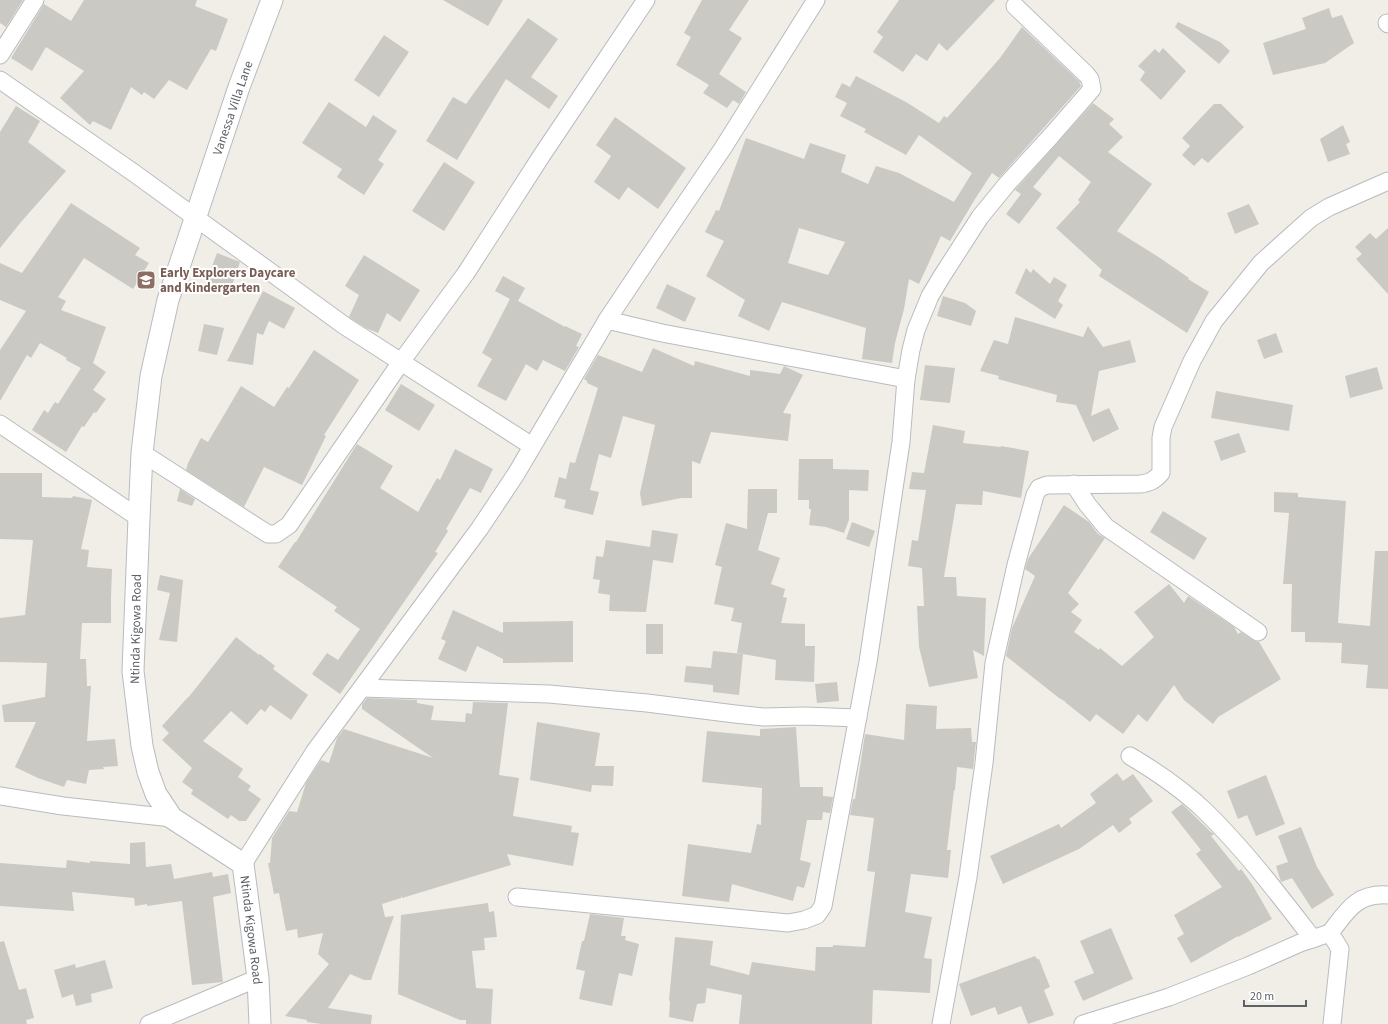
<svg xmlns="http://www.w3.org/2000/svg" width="1388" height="1024" font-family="'Source Sans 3',sans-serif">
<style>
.building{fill:#cbc9c3;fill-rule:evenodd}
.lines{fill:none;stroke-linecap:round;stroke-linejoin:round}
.minor-casing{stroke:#b8bcc0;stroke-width:19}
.tertiary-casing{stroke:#b8bcc0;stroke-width:23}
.minor{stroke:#fff;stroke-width:17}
.tertiary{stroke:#fff;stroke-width:21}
.labels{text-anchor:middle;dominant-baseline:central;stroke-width:4;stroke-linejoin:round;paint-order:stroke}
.street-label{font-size:13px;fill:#5d6267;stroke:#fff}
.education-label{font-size:13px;font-weight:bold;fill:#785e54;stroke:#fff;text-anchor:start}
</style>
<rect width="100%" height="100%" fill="#f0eee6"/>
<!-- building -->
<g class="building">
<polygon points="0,0 23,0 6,27 0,23"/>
<polygon points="84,0 197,0 195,6 228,19 216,51 211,49 187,90 169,80 154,99 144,92 142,95 131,87 111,130 93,121 90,125 60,98 84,71 46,47 32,71 11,58 44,4 71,21"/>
<polygon points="443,0 503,0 488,26"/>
<polygon points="702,0 749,0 729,30 742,38 719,74 746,92 739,104 733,100 727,108 703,93 709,85 676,65 691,37 684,33"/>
<polygon points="899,0 995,0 947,51 939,43 927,61 916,54 903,72 873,52 883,37 877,32"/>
<polygon points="1329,8 1332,18 1342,15 1354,43 1325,63 1273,75 1263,43 1306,29 1302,18"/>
<polygon points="528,18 558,39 531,77 558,96 549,109 506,79 457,160 426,141 453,97 466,104"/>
<polygon points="1178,22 1220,42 1230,51 1219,64 1175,27"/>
<path d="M1022,27l57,54 2,5 -82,92 -7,-5 -17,26 -25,42 -9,-5 -22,48 -10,-5 -5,30 -9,34 -3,20 -30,-4 4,-31 -84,-26 -13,29 -31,-15 7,-16 -39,-24 18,-35 -19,-9 11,-22 3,1 27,-73 58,21 6,-16 36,12 -5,17 27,12 8,-18 23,7 55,29 18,-29 -53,-38 -13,20 -42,-23 2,-3 -26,-13 7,-13 -12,-6 7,-14 8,4 6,-11 50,26 33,21 5,-7 3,2 53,-60zM799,228l46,14 -17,33 -40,-12z"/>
<polygon points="384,35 409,52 379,97 354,80"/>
<polygon points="1163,48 1186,71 1161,100 1140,80 1145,72 1138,66 1155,49 1159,53"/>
<polygon points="329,102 366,127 373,115 397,131 378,160 384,164 364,195 337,177 342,169 302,143"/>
<polygon points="1093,103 1114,119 1109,124 1123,137 1108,152 1152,184 1117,231 1160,258 1189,278 1188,279 1209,292 1187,333 1099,276 1102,270 1056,228 1080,202 1078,200 1091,182 1059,156 1033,187 1042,194 1019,224 1006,214 1021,194 1015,190"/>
<polygon points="1214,104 1221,104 1244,127 1208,163 1202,158 1194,166 1182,155 1190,146 1182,138"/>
<polygon points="16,106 40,121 28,142 66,171 21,222 0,248 0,132"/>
<polygon points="615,117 686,168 658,209 628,187 619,200 594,182 611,156 596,145"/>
<polygon points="1343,125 1350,142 1346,144 1350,154 1328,162 1320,139"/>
<polygon points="444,162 475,182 444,231 412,211"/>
<polygon points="71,203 140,248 135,255 149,263 133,289 84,258 58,297 66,301 61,310 106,327 93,363 106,372 93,390 106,399 96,413 94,412 84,427 82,426 66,452 32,430 44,410 48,413 55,402 58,404 81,368 66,360 67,358 40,343 31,358 27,355 0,401 0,350 26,311 0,300 0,263 22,273"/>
<polygon points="1249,204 1259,224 1235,234 1227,213"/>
<polygon points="1388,228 1388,294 1356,259 1362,254 1355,247 1370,233 1376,239"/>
<polygon points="217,253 240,262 230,291 205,285"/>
<polygon points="364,255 420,290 400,322 387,313 378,333 366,328 349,317 359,295 345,286"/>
<polygon points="1026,268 1031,273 1033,269 1050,284 1054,277 1067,285 1058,301 1063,305 1055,319 1015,293"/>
<polygon points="503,276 525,288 518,301 565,327 565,326 582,334 576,346 579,347 565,371 543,360 537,371 526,364 506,401 477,386 492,359 482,353 510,299 495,291"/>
<polygon points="667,284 696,298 685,322 656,308"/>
<polygon points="263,291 295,308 284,329 269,321 263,335 257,333 253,365 227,361"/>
<polygon points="943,296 965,303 976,311 971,326 937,316"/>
<polygon points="1015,317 1083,337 1088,326 1103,347 1130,340 1136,362 1099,371 1091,416 1109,408 1119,429 1093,442 1076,405 1056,402 1057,395 998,379 999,376 980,371 994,340 1008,344"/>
<polygon points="204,324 224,328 217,355 198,351"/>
<polygon points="1276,333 1283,352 1264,359 1257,340"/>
<polygon points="653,348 694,366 695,361 750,376 750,370 780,374 784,366 803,375 783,413 791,414 788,441 711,432 700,464 692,461 692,498 681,498 642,506 640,493 655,425 623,416 611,458 599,454 590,490 599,492 593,515 564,508 566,500 554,497 559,477 566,479 570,462 575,463 598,388 587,383 587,381 584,379 598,355 642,372"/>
<polygon points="314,350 359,380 324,435 326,436 302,485 264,467 244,507 186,470 188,463 201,438 208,442 241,386 274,407 287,387 289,388"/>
<polygon points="925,365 955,368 950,403 920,400"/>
<polygon points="1377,367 1383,389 1350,398 1345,376"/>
<polygon points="401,384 435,405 419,431 385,410"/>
<polygon points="1216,391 1293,405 1289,431 1211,418"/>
<polygon points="933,425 965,431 963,443 1001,447 1001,446 1029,451 1021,498 983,491 982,505 956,504 944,577 956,577 957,596 986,598 984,656 973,650 978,678 929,687 919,647 917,606 924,606 922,568 908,566 912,540 918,541 926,490 909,489 912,472 924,473"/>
<polygon points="1239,433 1246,452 1221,461 1214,441"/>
<polygon points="357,444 393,466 380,488 418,512 437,478 440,480 455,449 493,469 481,493 470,488 446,529 448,531 435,552 438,553 340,694 312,674 327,653 338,660 360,629 334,611 337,607 278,567 295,542 296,542"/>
<polygon points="799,459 833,459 833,469 869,470 868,491 849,490 849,520 844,533 826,527 809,525 811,509 809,509 809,500 798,500"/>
<polygon points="0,473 42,473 42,497 72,498 73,496 92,500 81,549 89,550 87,567 112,569 111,597 111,623 82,623 80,659 86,659 87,686 91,686 87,741 115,739 118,766 103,767 104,769 89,770 86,784 67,780 64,787 38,778 15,767 36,722 4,722 2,705 45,697 47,663 0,662 0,618 25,615 33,540 0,539"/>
<polygon points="180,489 195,499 192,506 177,501"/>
<polygon points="748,489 777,489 777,513 768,513 758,550 780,558 771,584 785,589 783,597 787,598 781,623 805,624 805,646 815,646 814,682 775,680 776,660 737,653 742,623 731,621 734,608 714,604 722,567 715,565 726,523 747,529"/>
<polygon points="1274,492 1298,493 1298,497 1346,501 1338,623 1370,626 1375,551 1388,551 1388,689 1366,688 1368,665 1341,663 1342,643 1305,642 1305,632 1291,632 1292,584 1283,584 1289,513 1274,512"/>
<polygon points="1064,505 1089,522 1098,534 1105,538 1068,593 1079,604 1071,612 1082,620 1074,632 1099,650 1100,648 1122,666 1154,637 1134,612 1169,584 1184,603 1188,596 1234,627 1238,634 1241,632 1253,640 1259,642 1281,679 1218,717 1213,724 1184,700 1174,685 1147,722 1138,714 1123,734 1096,714 1090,722 1065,702 1066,702 1059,698 1006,656 1012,628 1035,576 1025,569 1028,559"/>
<polygon points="1163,511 1207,538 1194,560 1150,532"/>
<polygon points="852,522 875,531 869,547 846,539"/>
<polygon points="652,530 678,534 673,563 653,560 646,612 609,611 610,595 598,593 600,580 593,579 596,556 603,557 606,540 650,547"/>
<polygon points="160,575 183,580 177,642 159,640 170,593 157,590"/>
<polygon points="453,610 503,633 503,622 573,621 573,662 503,663 503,659 477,646 466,672 438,659 446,641 441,639"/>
<rect x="646" y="624" width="17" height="30"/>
<polygon points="236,637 259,655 260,654 275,666 273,669 308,695 291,720 270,705 265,712 261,709 247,725 231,711 203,741 243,769 238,777 251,786 248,790 261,799 246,821 239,821 231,815 228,819 191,794 193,790 182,782 192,768 162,740 169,733 162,726 189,696 188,698"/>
<polygon points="713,651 743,654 739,695 713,692 713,685 684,682 686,666 711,668"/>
<polygon points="837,682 839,701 817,703 815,684"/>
<polygon points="367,698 417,700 417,703 434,706 431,720 465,722 466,713 472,714 473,702 508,703 499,775 519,778 513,816 572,826 571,832 579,833 573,866 507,854 511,865 402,898 402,895 401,898 382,904 385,917 394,916 371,980 364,980 350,974 328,1008 372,1015 371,1024 321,1024 307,1022 307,1020 285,1016 329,964 318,954 323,933 298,938 297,929 286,931 279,893 274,894 268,863 270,863 272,838 289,811 297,812 306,783 321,760 329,763 337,738 344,729 433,758 362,709 362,704"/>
<polygon points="906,704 937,706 936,729 971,728 972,742 976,742 973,769 957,767 955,790 954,790 947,850 951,850 948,878 911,874 905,912 932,917 924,958 932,959 930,993 873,990 872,1024 739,1024 742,995 707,988 705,1003 697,1004 693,1022 669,1017 670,1002 669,1000 675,937 713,941 710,965 749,975 752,962 815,971 816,947 833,947 833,945 865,947 875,872 867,871 874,818 850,815 853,799 855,799 865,734 904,740"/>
<polygon points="537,722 600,733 595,766 614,766 613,786 592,785 591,792 530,780"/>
<polygon points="796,727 800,787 823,787 823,796 833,797 830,813 823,812 822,820 807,820 800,860 811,863 804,888 797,886 793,901 732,884 729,902 682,896 688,844 751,853 757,824 761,825 762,788 702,782 707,731 760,736 760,729"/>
<polygon points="1117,773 1123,781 1133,774 1153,801 1129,819 1132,823 1119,833 1113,825 1079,849 1003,884 990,856 1059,824 1061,828 1096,803 1090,794"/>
<polygon points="1266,775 1285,824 1256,836 1247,815 1238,819 1227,791"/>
<polygon points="1182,804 1211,832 1214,834 1211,836 1239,871 1241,869 1252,884 1272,919 1238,937 1238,936 1191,963 1177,938 1184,934 1174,915 1222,887 1196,854 1201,850 1171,812"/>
<polygon points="1301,827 1317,867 1334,895 1312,909 1292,878 1281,882 1276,866 1288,862 1278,836"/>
<polygon points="145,842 146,867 171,864 174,879 212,872 213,877 228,874 231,893 213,897 223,982 192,985 182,901 147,906 147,904 135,906 134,898 72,892 74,911 0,906 0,863 66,868 67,860 90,863 90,861 130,864 130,843"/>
<polygon points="488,903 489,912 494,911 497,937 484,938 485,950 472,951 476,988 493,989 491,1024 466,1024 466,1020 460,1020 398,994 401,915"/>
<polygon points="590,914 624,918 621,936 626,936 625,940 639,944 632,976 619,973 612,1006 579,999 585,971 576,969 582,941 584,941"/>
<polygon points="1111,928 1133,979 1083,1001 1074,981 1094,973 1080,941"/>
<polygon points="4,941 19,990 26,988 34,1018 26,1020 27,1024 0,1024 0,942"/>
<polygon points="1035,956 1037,959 1039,959 1050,987 1044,990 1054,1015 1028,1024 1021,1006 998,1015 995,1007 971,1016 959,984"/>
<polygon points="105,960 113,988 91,994 92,1002 76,1006 73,994 62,998 54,970 75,964 76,968"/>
</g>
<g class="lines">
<!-- minor casing -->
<g class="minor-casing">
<g id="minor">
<polyline points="1387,23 1388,24"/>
<polyline points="0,55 35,0"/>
<polyline points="0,80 134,173 345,326 532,446"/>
<polyline points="607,320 662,333 906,379"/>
<polyline points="0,424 139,518"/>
<polyline points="142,453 268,534 276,534 289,525 401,362 466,273 542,155 646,0"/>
<polyline points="1074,484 1087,504 1106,527 1258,632"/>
<polyline points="362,688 549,694 647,703 735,714 764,717 805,716 858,718"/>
<path d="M1130,756c27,16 53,34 75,55 40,39 74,84 108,128"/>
<polyline points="0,796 63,806 172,818"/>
<polyline points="243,864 315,751 480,528 516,474 607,320 649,257 723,148 816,0"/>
<polyline points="517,897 788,923 804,920 817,915 823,906 868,662 901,442 906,379 911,350 916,330 930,296 942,276 980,217 1007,184 1051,136 1092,89 1090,79 1086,74 1015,6"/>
<polyline points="149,1024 258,978"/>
<path d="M941,1024l27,-147 16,-114 10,-100 22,-98 19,-70 4,-7 8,-3 93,-1c9,-1 14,-3 21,-11v-35l2,-11 29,-66 22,-40 47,-58 50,-45 18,-11 59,-26"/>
<polyline points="1083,1024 1169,997 1248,966 1300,943 1330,933"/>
<path d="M1332,1024l8,-75 -10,-16c17,-22 26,-40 58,-38"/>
</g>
</g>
<!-- tertiary casing -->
<g class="tertiary-casing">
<polyline id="tertiary" points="260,1024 258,978 243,864 172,818 156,794 148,772 142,746 133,671 139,518 142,453 151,376 168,300 239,87 272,0"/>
</g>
<!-- minor -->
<use href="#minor" class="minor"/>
<!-- tertiary -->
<use href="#tertiary" class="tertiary"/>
</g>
<!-- icons -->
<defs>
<g id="school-square" transform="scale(1)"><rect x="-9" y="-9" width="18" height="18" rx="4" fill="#8d6e63" stroke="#fff"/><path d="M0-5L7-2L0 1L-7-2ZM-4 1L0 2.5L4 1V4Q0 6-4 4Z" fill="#fff"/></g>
</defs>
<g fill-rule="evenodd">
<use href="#school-square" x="146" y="280"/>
</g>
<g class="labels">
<!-- street labels -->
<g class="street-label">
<text transform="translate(233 108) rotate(-71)">Vanessa Villa Lane</text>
<text transform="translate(136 629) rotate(-89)">Ntinda Kigowa Road</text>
<text transform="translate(251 930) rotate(83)">Ntinda Kigowa Road</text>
</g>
<!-- education labels -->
<g class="education-label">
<text x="160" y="273">Early Explorers Daycare<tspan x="160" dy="15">and Kindergarten</tspan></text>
</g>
</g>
<!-- scale -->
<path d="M1244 1000v6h62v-6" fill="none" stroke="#5d6267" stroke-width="2"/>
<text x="1250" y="1000" font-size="12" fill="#5d6267" stroke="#ffffff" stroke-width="3" paint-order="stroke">20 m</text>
</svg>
